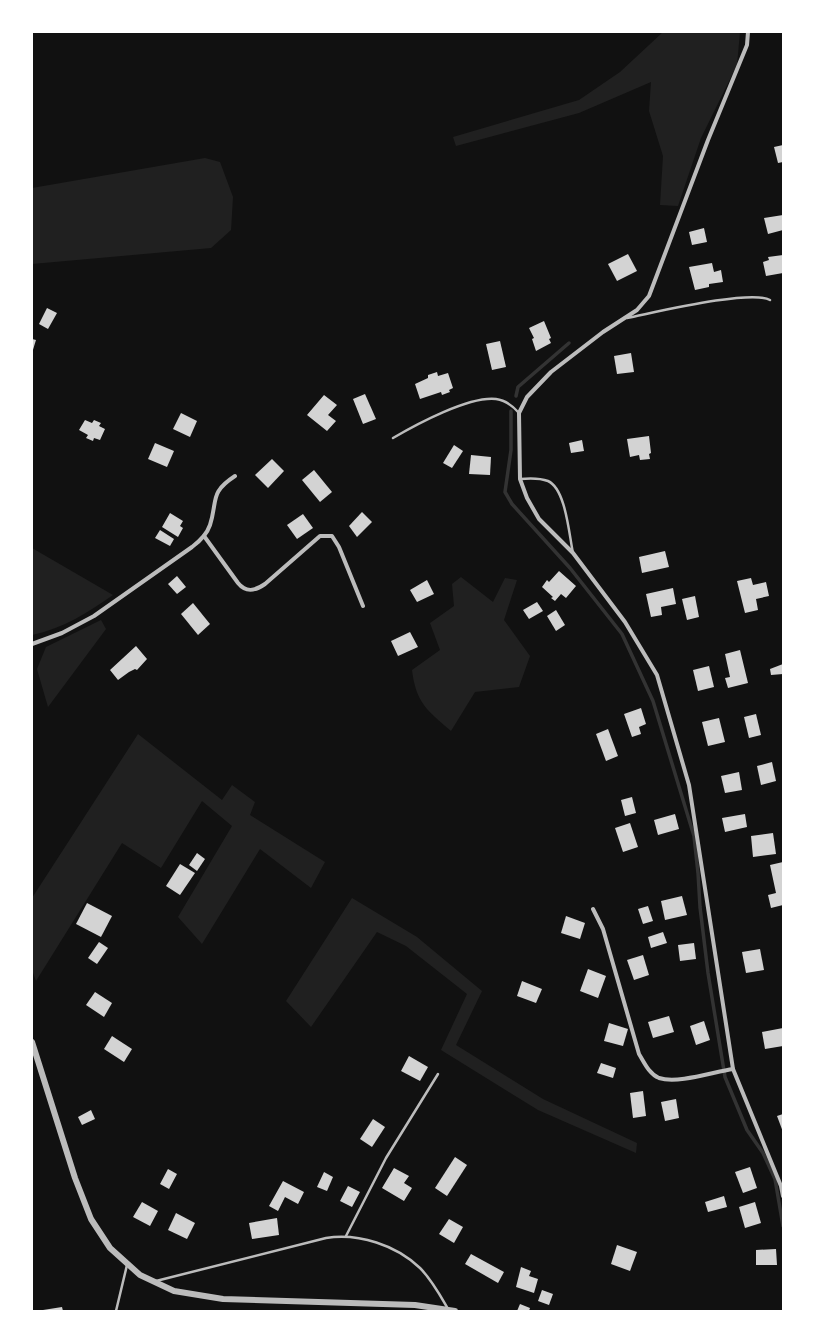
<svg xmlns="http://www.w3.org/2000/svg" width="815" height="1343" font-family="'Exo 2',sans-serif">
<style>
.green{fill:#202020}
.lines{fill:none;stroke-linecap:round;stroke-linejoin:round}
.stream{stroke:#333;stroke-width:3.5}
.building{fill:#d3d3d3}
.service{stroke:#bcbcbc;stroke-width:2.5}
.minor{stroke:#bcbcbc;stroke-width:4}
.tertiary{stroke:#bcbcbc;stroke-width:6}
</style>
<rect width="100%" height="100%" fill="#111"/>
<!-- green -->
<g class="green">
<polygon points="663,32 740,32 737,65 701,138 678,206 660,205 663,156 649,111 651,82 579,113 456,146 453,137 579,100 620,72"/>
<polygon points="205,158 220,162 233,197 231,230 211,248 32,264 32,188"/>
<path d="M32,548l81,47c-24,17 -51,34 -81,40z"/>
<path d="M461,577l32,25 12,-24 12,2 -13,40 26,36 -11,31 -44,5 -24,39c-24,-21 -35,-28 -39,-61l28,-20 -10,-27 24,-17 -2,-22z"/>
<polygon points="101,620 106,629 48,707 37,669 46,647"/>
<polygon points="138,734 222,800 232,785 255,802 250,815 325,862 311,888 260,849 202,944 178,917 232,826 202,801 161,868 122,843 36,981 32,970 32,898"/>
<polygon points="352,898 417,937 482,991 456,1045 543,1099 637,1143 636,1153 538,1110 441,1050 467,994 406,946 377,932 311,1027 286,1001"/>
</g>
<g class="lines">
<!-- stream -->
<g class="stream">
<polyline points="516,396 518,387 569,343"/>
<polyline points="511,411 511,450 505,492 512,504 570,568 622,634 653,701 694,836 698,873 700,907 708,973 725,1077 747,1130 763,1153 775,1179 783,1226"/>
</g>
</g>
<!-- building -->
<g class="building">
<polygon points="783,145 783,162 778,163 774,147"/>
<polygon points="783,215 783,230 768,234 764,218"/>
<polygon points="704,228 707,242 692,245 689,232"/>
<polygon points="628,254 637,271 617,281 608,264"/>
<polygon points="783,255 783,273 766,276 763,262 769,260 768,257"/>
<polygon points="712,263 714,272 721,270 723,282 709,284 709,287 695,290 689,267"/>
<polygon points="47,308 57,313 48,329 39,324"/>
<polygon points="544,321 551,338 549,339 551,343 536,351 532,339 534,338 529,328"/>
<polygon points="32,339 36,340 32,353"/>
<polygon points="500,341 506,367 492,370 486,344"/>
<polygon points="631,353 634,372 617,374 614,356"/>
<polygon points="437,372 438,376 448,373 453,388 449,390 450,392 442,395 441,392 420,399 415,384 428,378 428,375"/>
<polygon points="365,394 376,419 363,424 353,399"/>
<polygon points="324,395 337,405 328,415 336,421 327,431 307,415"/>
<polygon points="181,413 197,421 190,437 173,429"/>
<polygon points="85,420 92,423 94,420 101,423 99,426 105,429 100,440 94,438 93,441 86,438 88,435 79,430"/>
<polygon points="649,436 651,453 649,454 650,459 640,460 639,455 630,457 627,439"/>
<polygon points="582,440 584,451 571,453 569,443"/>
<polygon points="155,443 174,451 167,467 148,459"/>
<polygon points="454,445 463,451 452,468 443,463"/>
<polygon points="471,455 491,457 490,475 469,474"/>
<polygon points="272,459 284,471 268,488 255,475"/>
<polygon points="314,470 332,492 320,502 302,480"/>
<polygon points="362,512 372,522 357,537 349,526"/>
<polygon points="170,513 183,521 180,526 183,528 178,537 162,527"/>
<polygon points="303,514 313,528 297,539 287,525"/>
<polygon points="160,530 174,539 170,546 155,538"/>
<polygon points="665,551 669,567 642,573 639,557"/>
<polygon points="559,571 576,586 566,598 561,594 555,601 551,598 553,597 542,587 547,580 549,582"/>
<polygon points="177,576 186,587 177,594 168,584"/>
<polygon points="751,578 753,585 766,582 769,596 756,599 758,610 745,613 737,581"/>
<polygon points="427,580 434,594 417,602 410,590"/>
<polygon points="673,588 676,604 661,607 662,615 651,617 646,594"/>
<polygon points="695,596 699,617 687,620 682,599"/>
<polygon points="537,602 543,611 529,619 523,610"/>
<polygon points="193,603 210,624 198,635 181,614"/>
<polygon points="556,610 565,625 556,631 547,616"/>
<polygon points="410,632 418,647 398,656 391,641"/>
<polygon points="136,646 147,659 137,670 135,669 129,672 118,680 110,670"/>
<polygon points="740,650 748,683 728,688 725,678 730,677 725,654"/>
<polygon points="783,664 783,674 771,675 770,669"/>
<polygon points="709,666 714,687 698,691 693,670"/>
<polygon points="641,708 646,724 639,727 641,734 632,737 624,714"/>
<polygon points="756,714 761,735 749,738 744,717"/>
<polygon points="719,718 725,742 708,746 702,722"/>
<polygon points="608,729 618,756 606,761 596,734"/>
<polygon points="772,762 776,781 761,785 757,766"/>
<polygon points="739,772 742,790 725,793 721,776"/>
<polygon points="632,797 636,813 625,816 621,800"/>
<polygon points="675,814 679,829 658,835 654,820"/>
<polygon points="745,814 747,827 725,832 722,818"/>
<polygon points="630,823 638,847 623,852 615,828"/>
<polygon points="773,833 776,854 753,857 751,836"/>
<polygon points="197,853 205,859 197,871 189,865"/>
<polygon points="783,862 783,905 771,908 768,895 776,893 770,865"/>
<polygon points="180,864 195,873 180,895 166,886"/>
<polygon points="682,896 687,915 665,920 661,901"/>
<polygon points="87,903 112,916 101,937 76,924"/>
<polygon points="648,906 653,921 643,924 638,909"/>
<polygon points="566,916 585,923 580,939 561,933"/>
<polygon points="663,932 667,943 651,948 648,937"/>
<polygon points="99,942 108,948 97,964 88,958"/>
<polygon points="694,943 696,959 680,961 678,945"/>
<polygon points="760,949 764,970 746,973 742,952"/>
<polygon points="643,955 649,975 634,980 627,960"/>
<polygon points="588,969 606,976 598,998 580,991"/>
<polygon points="522,981 542,989 536,1003 517,996"/>
<polygon points="95,992 112,1003 104,1017 86,1005"/>
<polygon points="669,1016 674,1032 653,1038 648,1022"/>
<polygon points="704,1021 710,1040 696,1045 690,1026"/>
<polygon points="609,1023 628,1029 623,1046 604,1041"/>
<polygon points="783,1028 783,1046 765,1049 762,1032"/>
<polygon points="112,1036 132,1049 124,1062 104,1049"/>
<polygon points="409,1056 428,1067 420,1081 401,1071"/>
<polygon points="601,1063 616,1068 613,1078 597,1073"/>
<polygon points="643,1091 646,1116 633,1118 630,1093"/>
<polygon points="676,1099 679,1118 665,1121 661,1102"/>
<polygon points="91,1110 95,1119 82,1125 78,1117"/>
<polygon points="783,1114 783,1132 777,1116"/>
<polygon points="373,1119 385,1127 372,1147 360,1139"/>
<polygon points="455,1157 467,1165 447,1196 435,1188"/>
<polygon points="750,1167 757,1188 743,1193 735,1172"/>
<polygon points="394,1168 409,1176 404,1183 412,1188 404,1201 382,1188"/>
<polygon points="168,1169 177,1174 169,1189 160,1184"/>
<polygon points="324,1172 333,1177 327,1191 317,1187"/>
<polygon points="283,1181 304,1192 298,1204 285,1197 278,1211 269,1206"/>
<polygon points="348,1186 360,1192 352,1207 340,1201"/>
<polygon points="724,1196 727,1207 708,1212 705,1202"/>
<polygon points="142,1202 158,1211 150,1226 133,1217"/>
<polygon points="755,1202 761,1223 745,1228 739,1207"/>
<polygon points="176,1213 195,1223 187,1239 168,1230"/>
<polygon points="277,1218 279,1235 252,1239 249,1223"/>
<polygon points="449,1219 463,1227 454,1243 439,1234"/>
<polygon points="617,1245 637,1252 630,1271 611,1264"/>
<polygon points="776,1249 777,1265 756,1265 756,1250"/>
<polygon points="471,1254 504,1272 498,1283 465,1264"/>
<polygon points="521,1267 531,1271 529,1276 538,1279 534,1293 516,1287"/>
<polygon points="542,1290 553,1294 549,1305 538,1301"/>
<polygon points="520,1304 530,1308 529,1311 517,1311"/>
<polygon points="62,1307 63,1311 43,1311 43,1310"/>
</g>
<g class="lines">
<!-- service -->
<g class="service">
<path d="M627,318c26,-5 124,-29 143,-18"/>
<path d="M393,438c24,-14 76,-42 103,-39 9,1 16,6 23,14"/>
<path d="M520,479c10,-1 20,-1 28,2 18,8 21,54 25,72"/>
<polyline points="346,1236 386,1158 438,1074"/>
<path d="M156,1281l170,-43c33,-5 70,7 94,30 12,12 20,27 28,41"/>
<polyline points="116,1311 127,1265"/>
</g>
<!-- minor -->
<g class="minor">
<polyline points="748,32 747,45 708,140 649,296 637,310 603,332 551,372 527,397 519,413 520,479 527,498 539,519 573,553 625,622 657,675 689,785 733,1069 781,1186 783,1196"/>
<path d="M204,536l34,47c8,10 17,8 27,1l55,-48h12l7,11 24,59"/>
<path d="M32,644l30,-11 32,-17 98,-69c8,-6 15,-13 18,-22 8,-25 -1,-32 25,-49"/>
<path d="M593,909l10,20 36,125c5,8 10,20 20,24 19,6 54,-6 74,-9"/>
</g>
<!-- tertiary -->
<polyline class="tertiary" points="32,1042 75,1178 91,1219 110,1248 140,1275 174,1291 223,1299 415,1305 455,1311"/>
</g>
<!-- border -->
<rect width="815" height="1343" fill="none" stroke="#ffffff" stroke-width="66"/>
</svg>
